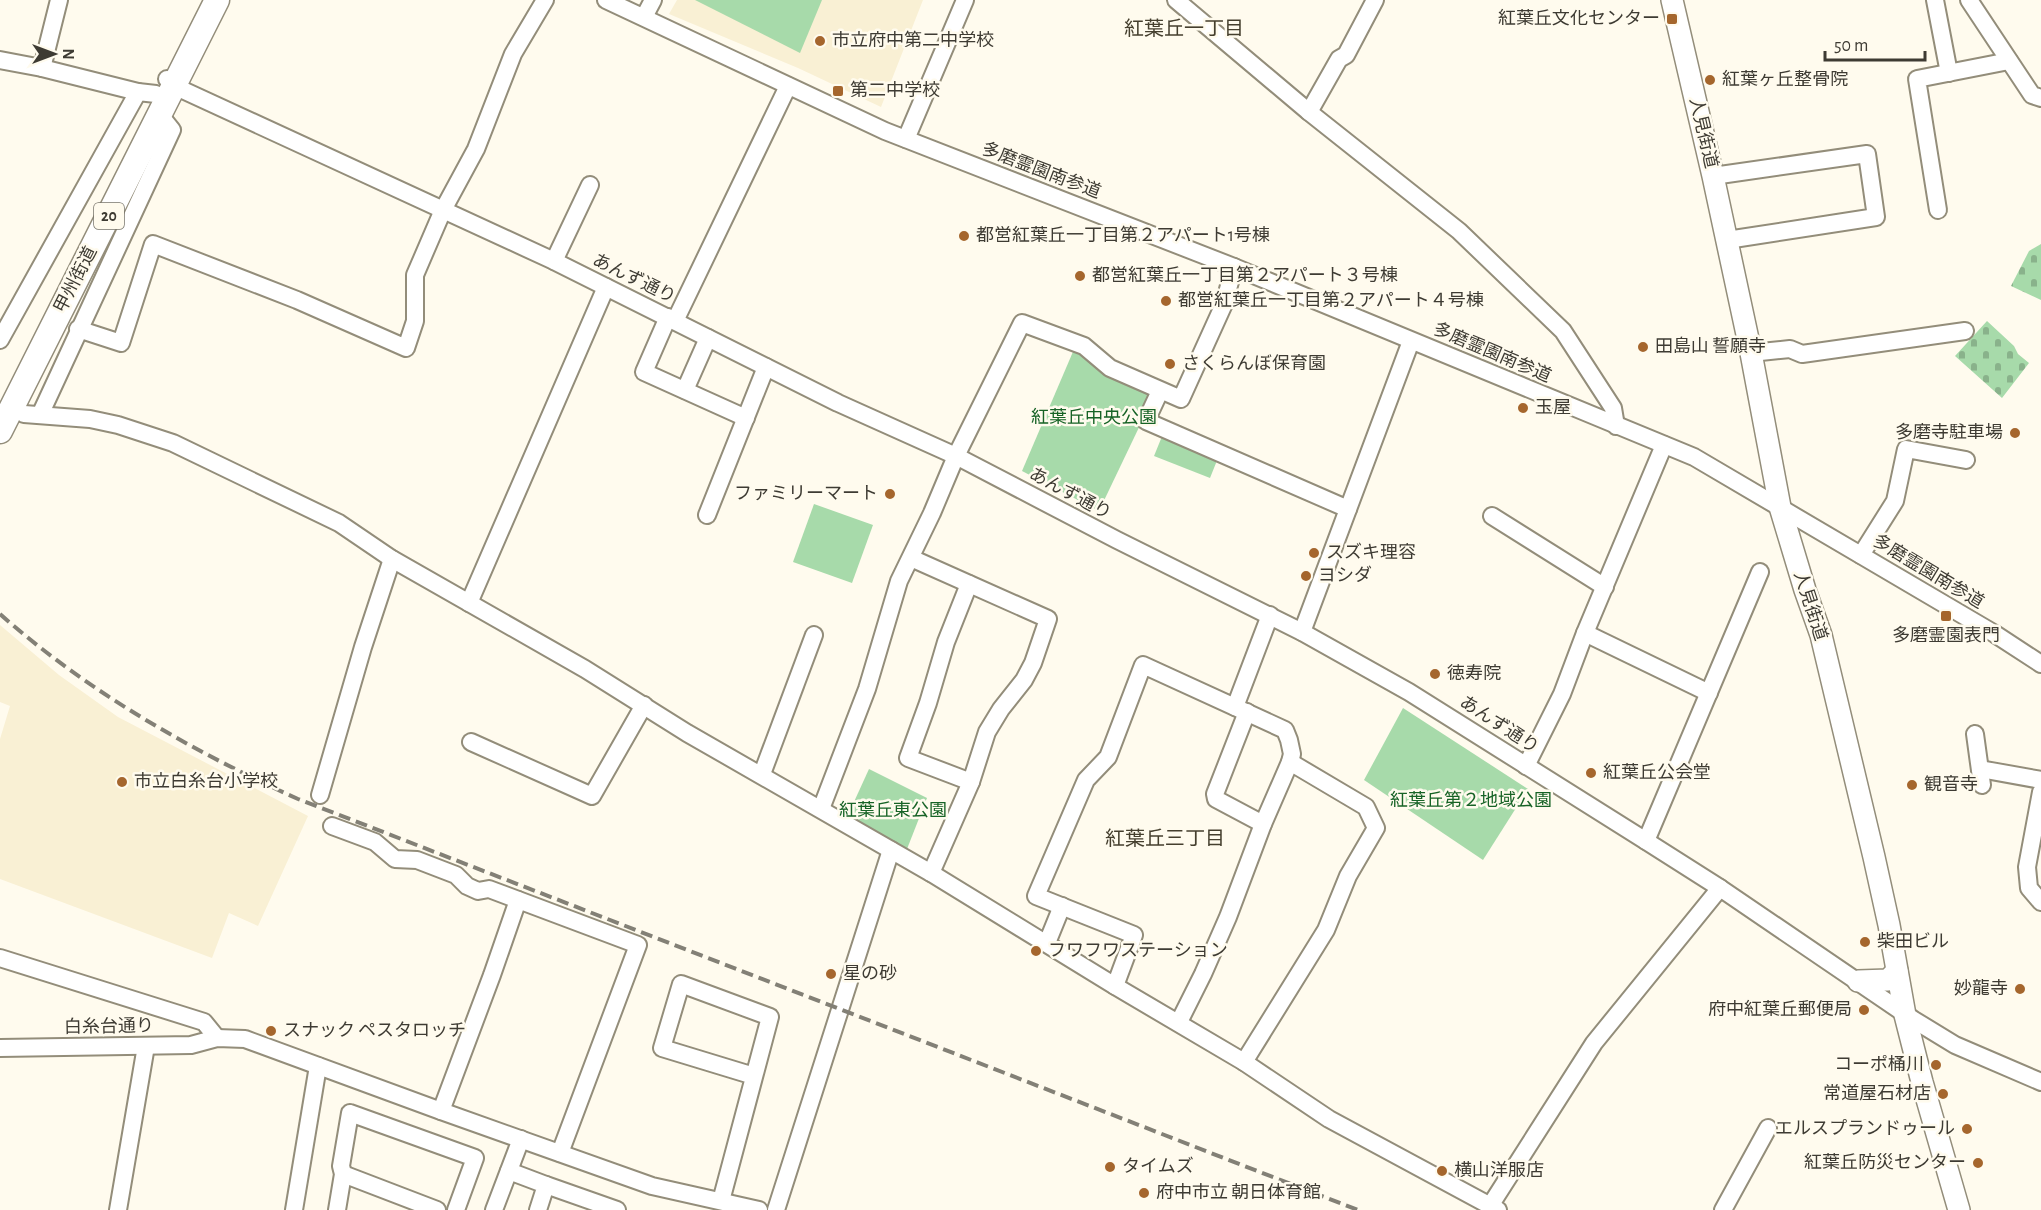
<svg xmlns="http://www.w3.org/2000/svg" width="2041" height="1210" font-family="'Alegreya Sans','Noto Sans JP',sans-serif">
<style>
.built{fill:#f9f0d4}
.cemetery{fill:url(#cemetery-stones)}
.park{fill:#a7daaa}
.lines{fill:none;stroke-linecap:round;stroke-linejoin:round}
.minor-casing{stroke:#938d7a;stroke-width:20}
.major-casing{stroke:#938d7a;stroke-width:24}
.highway-casing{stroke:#938d7a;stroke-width:27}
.minor{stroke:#fff;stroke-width:16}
.major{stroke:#fff;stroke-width:21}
.highway{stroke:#fff;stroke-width:24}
.rail{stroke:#838076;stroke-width:4;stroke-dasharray:12 6;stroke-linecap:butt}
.poi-dot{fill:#a5662d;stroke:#fffbee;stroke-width:2}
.labels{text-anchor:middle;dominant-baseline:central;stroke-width:5;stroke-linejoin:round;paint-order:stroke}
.shield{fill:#fffbee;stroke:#78756b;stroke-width:1.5}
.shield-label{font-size:16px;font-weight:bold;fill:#3e3b33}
.poi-label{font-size:18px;fill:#3e3b33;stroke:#fffbee;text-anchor:start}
.street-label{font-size:18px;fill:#3e3b33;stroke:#fffbee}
.park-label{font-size:18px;fill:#176326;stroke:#fffbee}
.neighbourhood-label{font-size:20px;fill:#453f2e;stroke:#fffbee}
</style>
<defs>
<pattern id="cemetery-stones" width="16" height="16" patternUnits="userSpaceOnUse" patternTransform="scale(1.5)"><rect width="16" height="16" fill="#a7daaa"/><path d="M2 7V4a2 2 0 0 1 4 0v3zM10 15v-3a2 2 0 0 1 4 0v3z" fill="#89b28b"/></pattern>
</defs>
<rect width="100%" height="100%" fill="#fffbee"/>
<!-- built -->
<g class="built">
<polygon points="677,0 923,0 881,107 798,68 669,14"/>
<polygon points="0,625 59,675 118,717 308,816 258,926 229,913 212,958 0,879 0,739 10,706 0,702"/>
</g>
<!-- cemetery -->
<g class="cemetery">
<polygon points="2041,244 2041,300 2011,286 2029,251"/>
<polygon points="1987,321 2014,346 2018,354 2029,363 2002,398 1955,356"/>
</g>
<!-- park -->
<g class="park">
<polygon points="695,0 822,0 800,53"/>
<polygon points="1075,347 1154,396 1099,511 1022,471"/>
<polygon points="1165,429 1218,458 1210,478 1154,456"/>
<polygon points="814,504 873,525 852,583 793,562"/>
<polygon points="1403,708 1528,789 1483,860 1364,780"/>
<polygon points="869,769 927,798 907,849 848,815"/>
</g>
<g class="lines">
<!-- minor casing -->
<g class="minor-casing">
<g id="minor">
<polyline points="606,0 885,131 1234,267 1694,457 1995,634 2041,664"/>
<polyline points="1176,0 1309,112 1459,231 1563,331 1613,408 1616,426"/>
<polyline points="1935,0 1949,73"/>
<polyline points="1969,0 2032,95 2041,98"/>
<polyline points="644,17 653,0"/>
<polyline points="0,60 42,68 138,92 156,94"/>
<polyline points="42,68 59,0"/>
<polyline points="167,79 174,86 554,261 838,403 956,456 1117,540 1302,632 1409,692 1646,841 1720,888 1914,1020 1955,1045 2041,1082"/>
<polyline points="1309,112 1339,59 1346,55 1375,0"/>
<polyline points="906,139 965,0"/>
<polyline points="1713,176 1867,154 1876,217 1727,240"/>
<polyline points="1938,210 1917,79 2009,61"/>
<polyline points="554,261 590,185"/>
<polyline points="668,317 644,372 746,418"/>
<polyline points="675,321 788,86"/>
<polyline points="78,329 121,343 153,244 297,300 406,348 415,321 415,275 443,210 476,149 513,54 545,0"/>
<polyline points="0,340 138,92"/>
<polyline points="1751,353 1790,349 1802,354 1965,331"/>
<polyline points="685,390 708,338"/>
<polyline points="1160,391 1146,421 1348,509"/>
<polyline points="24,414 90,419 118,425 173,443 339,523 392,559 585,669 687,733 931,873 1115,986 1244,1062 1329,1119 1498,1210"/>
<polyline points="40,415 172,130 160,115"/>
<polyline points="707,515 766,367"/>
<polyline points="1492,516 1605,587"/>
<polyline points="1861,555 1895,501 1906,449 1966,460"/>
<polyline points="911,558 1048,619 1033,663 1024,680 1001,709 987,732 971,782 931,873"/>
<polyline points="969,584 946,642 928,703 908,758 971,782"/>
<polyline points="469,603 606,287"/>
<polyline points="1302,632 1411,341"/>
<polyline points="1585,633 1709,693"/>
<polyline points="1235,707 1270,615"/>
<polyline points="1247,712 1215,794 1216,799 1263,824"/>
<polyline points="1975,734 1982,785"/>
<polyline points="471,742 592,796 644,705"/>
<polyline points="1526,766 1562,694 1585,633 1664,445"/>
<polyline points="1980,769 2041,780"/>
<polyline points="762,774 814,635"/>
<polyline points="2041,792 2027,867 2029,888 2041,902"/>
<polyline points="320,795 363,647 392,559"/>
<polyline points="821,809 867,689 899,581 932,513 956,456 1022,323 1084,346 1110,368 1181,399 1224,304 1234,267"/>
<polyline points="332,826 375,842 395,859 417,860 456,875 467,886 478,891 489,889 638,945 560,1153"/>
<polyline points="1646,841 1760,572"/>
<polyline points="1047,943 1062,906"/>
<polyline points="0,958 204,1022 217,1038"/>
<polyline points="1115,986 1134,935 1036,896 1086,780 1108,757 1143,665 1285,730 1289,740 1292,754 1290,762 1263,824 1228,917 1203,974 1179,1022"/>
<polyline points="0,1048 191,1045 217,1038 245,1039 441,1111 652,1186 759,1210"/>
<polyline points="1244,1062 1326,930 1348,876 1376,828 1366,807 1290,762"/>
<polyline points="441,1111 492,975 518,900"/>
<polyline points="509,1171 546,1185 538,1210"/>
<polyline points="343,1174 437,1210"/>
<polyline points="546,1185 617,1210"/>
<polyline points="721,1201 770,1017 681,984 662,1048 754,1076"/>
<polyline points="1490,1206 1594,1043 1720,888"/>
<polyline points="118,1210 146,1046"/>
<polyline points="294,1210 318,1066"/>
<polyline points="337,1210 343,1174 341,1166 350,1113 475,1158 456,1210"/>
<polyline points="494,1210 521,1139"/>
<polyline points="776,1210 891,850"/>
<polyline points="1723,1210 1768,1128"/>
</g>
</g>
<!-- major casing -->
<g class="major-casing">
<g id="major">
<polyline points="1672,0 1713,176 1751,353 1780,507 1805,590 1821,635 1874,857 1889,925 1905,1015 1922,1082 1959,1210"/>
<polyline points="1858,981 1888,980 1897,971"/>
</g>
</g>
<!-- highway casing -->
<g class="highway-casing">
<polyline id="highway" points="0,431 217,0"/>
</g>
<!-- minor -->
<use href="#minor" class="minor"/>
<!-- major -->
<use href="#major" class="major"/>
<!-- highway -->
<use href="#highway" class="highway"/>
<!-- rail -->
<path class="rail" d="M0,614c88,78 192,137 298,185l1060,411"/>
</g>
<!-- markers -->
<g class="poi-dot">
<rect x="1666" y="13" width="12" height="12" rx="3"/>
<circle cx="820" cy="41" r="6"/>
<circle cx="1710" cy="80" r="6"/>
<rect x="832" y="85" width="12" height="12" rx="3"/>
<circle cx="964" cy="236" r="6"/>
<circle cx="1080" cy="276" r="6"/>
<circle cx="1166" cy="301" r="6"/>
<circle cx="1643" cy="347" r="6"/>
<circle cx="1170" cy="364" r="6"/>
<circle cx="1523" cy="408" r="6"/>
<circle cx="2015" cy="433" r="6"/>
<circle cx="890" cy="494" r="6"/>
<circle cx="1314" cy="553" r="6"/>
<circle cx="1306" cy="576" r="6"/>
<rect x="1940" y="610" width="12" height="12" rx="3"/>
<circle cx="1435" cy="674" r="6"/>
<circle cx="1591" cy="773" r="6"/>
<circle cx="122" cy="782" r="6"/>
<circle cx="1912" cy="785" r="6"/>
<circle cx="1865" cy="942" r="6"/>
<circle cx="1036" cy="951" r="6"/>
<circle cx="831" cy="974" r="6"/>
<circle cx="2020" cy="989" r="6"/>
<circle cx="1864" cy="1010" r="6"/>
<circle cx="271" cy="1031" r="6"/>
<circle cx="1936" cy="1065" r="6"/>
<circle cx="1943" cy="1094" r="6"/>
<circle cx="1967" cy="1129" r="6"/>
<circle cx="1978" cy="1163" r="6"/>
<circle cx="1110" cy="1167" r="6"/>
<circle cx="1442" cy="1171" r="6"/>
<circle cx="1144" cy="1193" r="6"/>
</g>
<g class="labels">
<!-- shield labels -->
<rect class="shield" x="94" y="203" width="30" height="26" rx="4.5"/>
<g class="shield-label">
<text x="109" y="216">20</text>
</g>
<!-- poi labels -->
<g class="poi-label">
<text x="1660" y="19" text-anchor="end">紅葉丘文化センター</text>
<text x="832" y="41">市立府中第二中学校</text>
<text x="1722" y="80">紅葉ヶ丘整骨院</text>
<text x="850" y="91">第二中学校</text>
<text x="976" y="236">都営紅葉丘一丁目第２アパート1号棟</text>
<text x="1092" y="276">都営紅葉丘一丁目第２アパート３号棟</text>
<text x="1178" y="301">都営紅葉丘一丁目第２アパート４号棟</text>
<text x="1655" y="347">田島山 誓願寺</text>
<text x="1182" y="364">さくらんぼ保育園</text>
<text x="1535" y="408">玉屋</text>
<text x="2003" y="433" text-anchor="end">多磨寺駐車場</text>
<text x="878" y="494" text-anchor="end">ファミリーマート</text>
<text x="1326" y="553">スズキ理容</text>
<text x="1318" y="576">ヨシダ</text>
<text x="1946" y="636" text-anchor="middle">多磨霊園表門</text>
<text x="1447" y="674">徳寿院</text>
<text x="1603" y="773">紅葉丘公会堂</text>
<text x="134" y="782">市立白糸台小学校</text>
<text x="1924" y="785">観音寺</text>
<text x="1877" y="942">柴田ビル</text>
<text x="1048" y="951">フワフワステーション</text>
<text x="843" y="974">星の砂</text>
<text x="2008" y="989" text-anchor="end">妙龍寺</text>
<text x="1852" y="1010" text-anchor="end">府中紅葉丘郵便局</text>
<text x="283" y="1031">スナック ペスタロッチ</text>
<text x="1924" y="1065" text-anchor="end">コーポ桶川</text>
<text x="1931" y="1094" text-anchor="end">常道屋石材店</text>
<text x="1955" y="1129" text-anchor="end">エルスプランドゥール</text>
<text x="1966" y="1163" text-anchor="end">紅葉丘防災センター</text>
<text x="1122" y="1167">タイムズ</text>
<text x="1454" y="1171">横山洋服店</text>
<text x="1156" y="1193">府中市立 朝日体育館</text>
</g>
<!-- street labels -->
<g class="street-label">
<text transform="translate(1703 133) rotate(77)">人見街道</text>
<text transform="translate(1041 171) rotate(21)">多磨霊園南参道</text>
<text transform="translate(634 279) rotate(26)">あんず通り</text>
<text transform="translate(76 280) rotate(-63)">甲州街道</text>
<text transform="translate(1492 353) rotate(23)">多磨霊園南参道</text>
<text transform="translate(1070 494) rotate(28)">あんず通り</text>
<text transform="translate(1928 572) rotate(31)">多磨霊園南参道</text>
<text transform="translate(1810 606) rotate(72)">人見街道</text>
<text transform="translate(1499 725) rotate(33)">あんず通り</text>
<text transform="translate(109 1027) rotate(-1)">白糸台通り</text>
</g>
<!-- park labels -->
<g class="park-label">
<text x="1094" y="418">紅葉丘中央公園</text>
<text x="1471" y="801">紅葉丘第２地域公園</text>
<text x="893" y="811">紅葉丘東公園</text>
</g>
<!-- neighbourhood labels -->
<g class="neighbourhood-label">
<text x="1184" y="29">紅葉丘一丁目</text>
<text x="1165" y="839">紅葉丘三丁目</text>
</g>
</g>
<!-- north arrow -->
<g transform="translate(54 54) rotate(90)" stroke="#fffbee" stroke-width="4.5" paint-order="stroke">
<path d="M0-4.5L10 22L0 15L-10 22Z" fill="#3e3b33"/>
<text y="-9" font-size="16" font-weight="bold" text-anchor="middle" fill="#3e3b33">N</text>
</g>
<!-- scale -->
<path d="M1825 51v9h100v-9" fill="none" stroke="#3e3b33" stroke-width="3"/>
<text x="1834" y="51" font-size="18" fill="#3e3b33" stroke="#fffbee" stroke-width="4.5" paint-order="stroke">50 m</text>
</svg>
